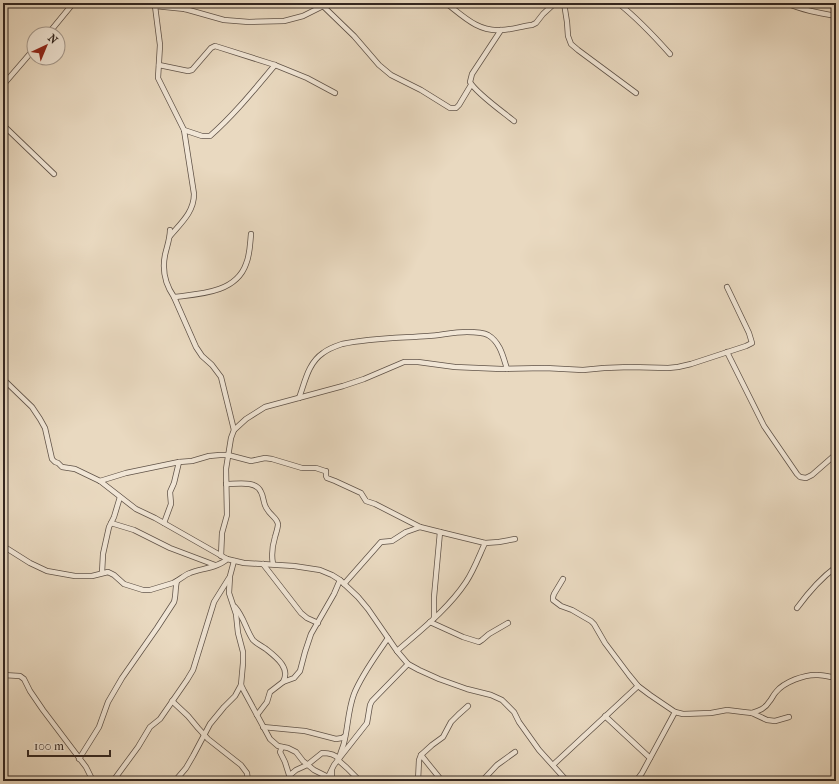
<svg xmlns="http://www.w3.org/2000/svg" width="839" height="784" font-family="'IM FELL French Canon',serif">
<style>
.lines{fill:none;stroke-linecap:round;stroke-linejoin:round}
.minor-casing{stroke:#605348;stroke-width:6}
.minor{stroke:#f1e6d6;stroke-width:4.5}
</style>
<rect width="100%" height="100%" fill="#e9d9c0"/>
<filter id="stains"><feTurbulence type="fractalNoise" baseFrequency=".005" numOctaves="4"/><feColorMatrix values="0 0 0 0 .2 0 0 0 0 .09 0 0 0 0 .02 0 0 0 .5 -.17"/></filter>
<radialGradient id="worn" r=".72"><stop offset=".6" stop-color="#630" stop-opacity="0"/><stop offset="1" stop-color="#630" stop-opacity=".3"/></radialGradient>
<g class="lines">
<!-- minor casing -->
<g class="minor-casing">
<g id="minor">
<polyline points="145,3 155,6 185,9 224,20 249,22 284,21 303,16 323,6 333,3"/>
<path d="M446,3c17,13 32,29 55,27 10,0 21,-4 31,-5l4,-2 7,-9 12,-11"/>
<polyline points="564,3 567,22 568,36 571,44 578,50 636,93"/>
<path d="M618,3c19,15 36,33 52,51"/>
<path d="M786,3c16,7 33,10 50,13"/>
<path d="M155,6l5,39 -2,33 26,52 10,64c0,18 -13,29 -24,42"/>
<polyline points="323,6 354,36 379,65 391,75 421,90 450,108 456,108 459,105 471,85"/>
<polyline points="185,9 193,3"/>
<path d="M501,30l-29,44 -2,8c6,11 33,30 44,39"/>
<polyline points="48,34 71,6 74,3"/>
<polyline points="159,65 188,71 192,70 211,48 215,46 275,65 307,78 335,93"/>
<polyline points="3,85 34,49"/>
<polyline points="3,125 54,174"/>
<path d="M184,130l18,6h8c24,-21 44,-46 65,-71"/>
<path d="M170,230c0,9 -3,16 -5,25 -3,15 0,29 9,42l22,50 6,9 10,9 9,12 13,53"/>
<path d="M174,297c25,-3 62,-4 72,-33 4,-9 4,-20 5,-30"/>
<polyline points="727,352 764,426 797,474 800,477 806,478 812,475 836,454"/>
<polyline points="3,379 32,407 40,419 45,428 52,459 55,462 58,463 62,467 75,469 100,481 136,509 155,518 227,559 244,563 294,566 320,570 332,575 340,580 358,597 368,609 397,651 408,664 419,670 439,679 467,689 491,695 502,700 514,712 519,722 539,750 567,781"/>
<path d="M299,398c6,-16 9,-35 24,-45 5,-4 13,-7 19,-9 28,-6 57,-6 86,-8 13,-1 26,-4 39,-4 7,0 15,0 21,3 12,7 15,21 19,34"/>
<polyline points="100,481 126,473 179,462 192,461 209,456 220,455 228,455 251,461 265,458 272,459 302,468 316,468 325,471 326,471 326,476 327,478 335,481 361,493 366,501 375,504 420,527 440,532 485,543 499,542 515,539"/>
<path d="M226,484c11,0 30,-4 35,8 3,5 2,12 6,17 3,6 10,9 11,15 0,4 -2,9 -3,13 -3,10 -4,17 -2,27"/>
<polyline points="111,523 134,530 170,548 215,565"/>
<polyline points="164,523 171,504 170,492 174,483 179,462"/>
<path d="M3,546l27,17 17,8 28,5h17l16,-4 6,3 10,9 19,6h7l23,-7c7,-3 11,-8 17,-10 10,-4 30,-6 37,-14"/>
<polyline points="221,556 222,533 227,515 226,469 231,438 234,430 246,419 265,407 343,386 364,379 404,362 418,362 455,367 502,369 545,368 583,370 604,368 630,367 668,368 678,367 691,364 746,346 752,343 749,333 727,287"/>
<polyline points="234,561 230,576 229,593 236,614 238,633 243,652 243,663 241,685 244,691 270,739 278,746 288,748 296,752 303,761 314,770 328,777"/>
<polyline points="263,564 301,613 307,618 318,623"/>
<polyline points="102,573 103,554 109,527 114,517 120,497"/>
<polyline points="563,579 554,594 553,597 553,600 561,606 572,610 591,621 594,624 605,643 629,675 638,686 650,695 675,712 683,714 711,713 727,710 743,712 752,713 767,720 775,721 789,717"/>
<polyline points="344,584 381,542 392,541 406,532 420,527"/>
<path d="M235,607c9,10 11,23 18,33 4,4 9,6 13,9 10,8 25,19 17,33l-13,10 -3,10 -10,13"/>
<path d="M797,608c11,-15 24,-30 39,-41"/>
<polyline points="434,618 434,597 440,532"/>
<polyline points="430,622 463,637 479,642 482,640 489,634 508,623"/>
<path d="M397,651c24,-21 51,-42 69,-69 8,-12 13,-26 19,-39"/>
<polyline points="3,675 20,676 24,679 30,691 43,710 86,767 93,781"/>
<polyline points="283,682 294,678 300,671 305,652 311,634 334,594 340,580"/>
<polyline points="172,701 188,716 198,728 208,739 241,765 247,773 248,781"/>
<path d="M752,713c6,-2 13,-4 17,-11 3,-3 4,-7 7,-10 8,-10 29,-18 42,-17 6,0 12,2 18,3"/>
<polyline points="605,716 650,758"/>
<polyline points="263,727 305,731 336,739 342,738 345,736"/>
<polyline points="282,747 280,752 285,762 291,781"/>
<path d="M340,755c1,-4 3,-8 4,-12 4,-16 4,-33 10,-49 8,-20 22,-38 34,-56"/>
<polyline points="421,755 442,781"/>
<path d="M79,759l20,-32 9,-25 14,-24 35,-50 17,-26c2,-6 1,-14 3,-21"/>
<polyline points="338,760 347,768 360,781"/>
<polyline points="553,765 638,686"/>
<polyline points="332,770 332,781"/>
<path d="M290,775l6,-5 11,-5 15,-12c6,0 13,1 17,6"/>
<polyline points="113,781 138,747 150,727 160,719 187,680 193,670 214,602 229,578"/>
<polyline points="175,781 186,768 193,756 210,724 224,707 235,696 241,685"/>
<polyline points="326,781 334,765 367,723 370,705 372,701 408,664"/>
<polyline points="418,781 419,760 421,755 432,745 443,737 451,722 458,715 468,706"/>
<polyline points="482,781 497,765 515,752"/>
<polyline points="636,781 642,773 675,712"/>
</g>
</g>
<!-- minor -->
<use href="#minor" class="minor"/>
</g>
<!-- margin -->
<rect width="839" height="784" fill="none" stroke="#e9d9c0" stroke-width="16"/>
<rect x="4" y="4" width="831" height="776" fill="none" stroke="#332620" stroke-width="2"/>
<rect x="8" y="8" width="823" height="768" fill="none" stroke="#332620"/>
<!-- north arrow -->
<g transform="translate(46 46) rotate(44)"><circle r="19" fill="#f1e6d6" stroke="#a5998d"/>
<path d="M0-3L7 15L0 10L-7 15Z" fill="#8f2418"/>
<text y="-6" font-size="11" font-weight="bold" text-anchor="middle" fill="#332620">N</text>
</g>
<!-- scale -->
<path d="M28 750v6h82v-6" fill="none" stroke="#332620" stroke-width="2"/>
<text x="34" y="750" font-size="12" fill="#332620" stroke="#f1e6d6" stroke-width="3" paint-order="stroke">100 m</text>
<rect width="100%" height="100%" filter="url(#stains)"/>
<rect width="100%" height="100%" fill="url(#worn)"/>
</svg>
